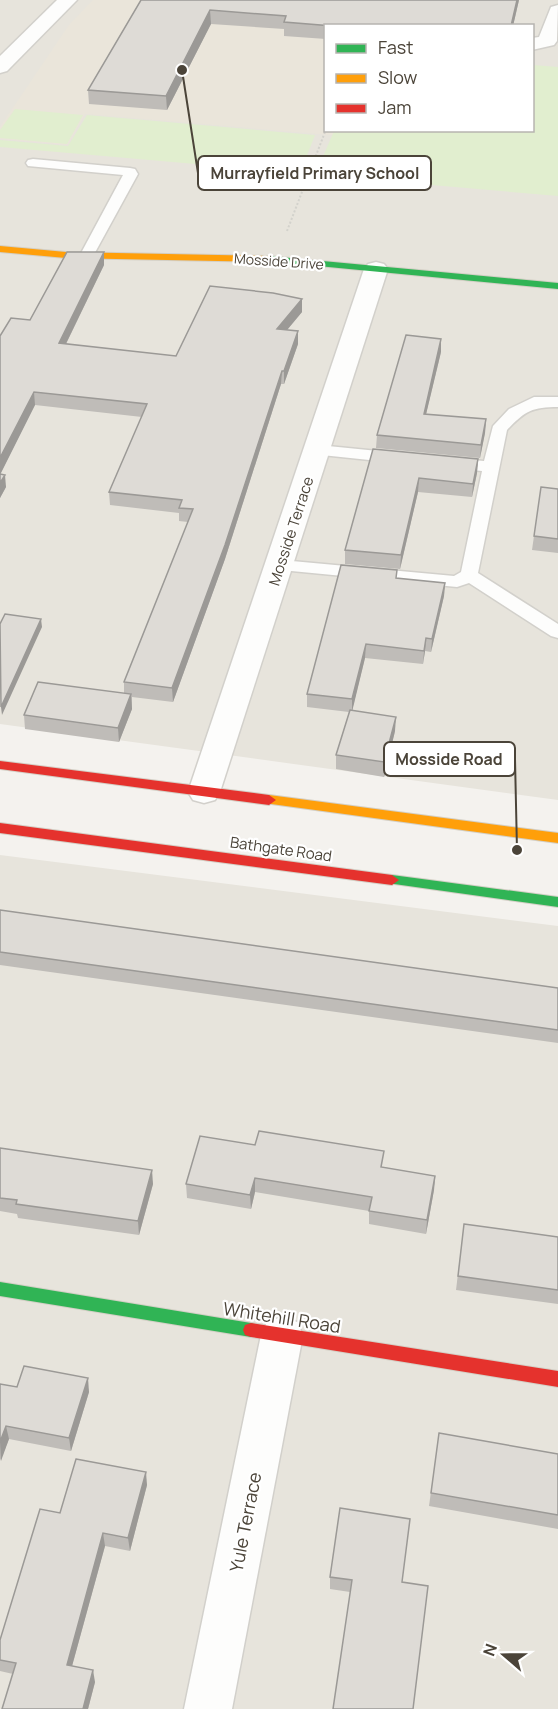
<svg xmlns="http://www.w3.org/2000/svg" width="558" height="1709" font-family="Manrope,sans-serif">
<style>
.residential{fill:#e7e4dc;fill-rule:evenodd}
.education{fill:#eae5da}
.green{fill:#e1eecf}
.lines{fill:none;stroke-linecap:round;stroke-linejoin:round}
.lane-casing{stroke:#d2d0cb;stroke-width:3}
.street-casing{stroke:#d2d0cb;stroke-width:3}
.fast-casing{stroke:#d3cfc5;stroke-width:2}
.slow-casing{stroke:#d3cfc5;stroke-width:2}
.jam-casing{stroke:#d3cfc5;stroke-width:2}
.path{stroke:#d3d2cc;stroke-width:2;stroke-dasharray:2 2;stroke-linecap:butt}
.lane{fill:#fdfdfc;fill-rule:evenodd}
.street{fill:#fdfdfc;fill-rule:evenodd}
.fast{fill:#30b455;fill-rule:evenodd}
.slow{fill:#ff9f0a;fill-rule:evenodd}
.jam{fill:#e5322d;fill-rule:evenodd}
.wall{fill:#bfbcb8}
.shaded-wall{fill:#9b9996}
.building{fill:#dedbd6;stroke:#9b9996;stroke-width:1.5}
.labels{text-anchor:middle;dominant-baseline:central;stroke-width:4.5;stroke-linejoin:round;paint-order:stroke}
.far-street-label{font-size:14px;fill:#4b4439;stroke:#fff}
.street-label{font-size:15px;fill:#4b4439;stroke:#fff}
.near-street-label{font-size:18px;fill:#4b4439;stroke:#fff}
.leader{fill:none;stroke:#4b4439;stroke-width:2}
.callout-dot{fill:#4b4439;stroke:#fff;stroke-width:2}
.callout{fill:#fff;stroke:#4b4439;stroke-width:2}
.callout-label{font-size:16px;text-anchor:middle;font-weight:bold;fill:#4b4439}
</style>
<rect width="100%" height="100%" fill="#f4f2ee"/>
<!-- residential -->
<g class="residential">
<path d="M0,0h558v800l-558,-76zM326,26h206v104h-206z"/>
<polygon points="0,855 558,926 558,1709 0,1709"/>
</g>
<!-- education -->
<polygon class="education" points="93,0 415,0 326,26 326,130 416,131 413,142 85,114 68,145 0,139 0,127 69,25"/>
<!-- green -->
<g class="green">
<polygon points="533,65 558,67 558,196 315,175 334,131 532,130"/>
<polygon points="15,109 83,115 67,144 0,138 0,130"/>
<polygon points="87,115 315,135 300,173 0,147 0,140 68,146"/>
</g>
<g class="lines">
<!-- lane casing -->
<g class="lane-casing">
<g id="lane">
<polygon points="33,159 130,168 135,169 138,174 92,258 87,259 80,255 123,175 28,166 26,163 28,160"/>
<path d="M534,397h24v10c-26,0 -33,4 -51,23l-29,143 80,51v14l-7,-2 -82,-53 -12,4 -176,-17 -6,-1 -3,-4 3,-4 6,-1 173,16 7,-4 21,-101 -32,-3 -8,-5 8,-5 34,3 9,-35 16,-17z"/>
<polygon points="318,445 398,453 406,458 398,463 312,454 310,450"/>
</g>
</g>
<!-- street casing -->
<g class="street-casing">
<g id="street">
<polygon points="57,0 77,0 7,71 0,73 0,56"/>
<polygon points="558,5 557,41 554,45 532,50 532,38 539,37 551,7"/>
<polygon points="376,262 384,264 388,269 220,792 215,800 204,803 193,800 188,792 364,269 368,264"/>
<polygon points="282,1317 297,1322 303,1335 232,1709 184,1709 261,1335 267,1322"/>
</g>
</g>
<!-- fast casing -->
<g class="fast-casing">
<g id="fast">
<polygon points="269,256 558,283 558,289 266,261 264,259"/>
<polygon points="392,875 558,897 558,907 387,883 385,880"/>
<polygon points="0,1282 251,1323 257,1325 259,1330 257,1335 251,1337 0,1296"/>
</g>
</g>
<!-- slow casing -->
<g class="slow-casing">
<g id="slow">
<polygon points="0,246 66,252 269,256 274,259 269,262 66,258 0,252"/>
<polygon points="269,795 558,833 558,843 264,803 262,800"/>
</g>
</g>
<!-- jam casing -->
<g class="jam-casing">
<g id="jam">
<polygon points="0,761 269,795 276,800 269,805 0,769"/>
<polygon points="0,823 392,875 399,880 392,885 0,833"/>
<polygon points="251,1323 558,1371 558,1387 251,1337 245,1335 243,1330 245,1325"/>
</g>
</g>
<!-- path -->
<polyline class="path" points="287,231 325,132"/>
<!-- lane -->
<use href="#lane" class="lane"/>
<!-- street -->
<use href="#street" class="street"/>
<!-- fast -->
<use href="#fast" class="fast"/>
<!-- slow -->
<use href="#slow" class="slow"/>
<!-- jam -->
<use href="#jam" class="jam"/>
</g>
<!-- wall -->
<g class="wall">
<polygon points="141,0 519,0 513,26 326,26 326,39 284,36 284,29 211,24 167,110 89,104 88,90"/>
<polygon points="104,252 104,265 66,344 176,356 302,299 302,312 287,330 298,344 284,384 281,384 225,559 173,702 132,697 132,709 119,742 25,729 24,715 124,693 124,682 188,522 179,521 179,513 110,505 109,492 142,417 35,405 0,474 6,487 0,498 0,336 30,320"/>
<polygon points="441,352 426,414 486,419 485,433 480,458 376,448 377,435"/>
<polygon points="373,449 478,459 477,473 472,497 418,492 400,569 345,564 345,550"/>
<polygon points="558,489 558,553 532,550 534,536"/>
<polygon points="397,578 445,583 444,596 431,652 425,651 423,664 365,658 352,710 395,731 384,777 336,769 336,755 349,712 307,707 307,694"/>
<polygon points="0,910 558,988 558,1043 0,965"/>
<polygon points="200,1136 435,1176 434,1190 426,1234 369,1224 369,1211 255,1192 251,1209 187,1198 186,1184"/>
<polygon points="0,1148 153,1184 139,1235 18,1218 17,1214 0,1211"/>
<polygon points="464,1224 558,1237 558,1304 456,1290"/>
<polygon points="0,1384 17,1387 89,1392 71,1451 9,1439 0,1461"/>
<polygon points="439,1433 558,1454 558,1529 429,1506"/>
<polygon points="147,1485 130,1551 105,1546 72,1666 95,1682 88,1709 2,1709 13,1674 0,1671 0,1640 60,1513"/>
<polygon points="410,1519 350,1592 330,1589 330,1577"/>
</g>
<!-- shaded-wall -->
<g class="shaded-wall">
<polygon points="517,0 519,0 513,26 511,26"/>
<polygon points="210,10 211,24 167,110 166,96"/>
<polygon points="104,252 104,265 60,356 59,343"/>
<polygon points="302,299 302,312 277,342 277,329"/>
<polygon points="298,331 298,344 284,384 284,371"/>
<polygon points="441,339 441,352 423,427 424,414"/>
<polygon points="282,371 281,384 225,559 173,702 172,688"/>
<polygon points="34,392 35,405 0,475 0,458"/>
<polygon points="486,419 485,433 480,458 481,445"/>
<polygon points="478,459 477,473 472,497 473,484"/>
<polygon points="5,475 6,487 0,498 0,483"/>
<polygon points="419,478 418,492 400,569 401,555"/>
<polygon points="445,583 444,596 431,652 432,639"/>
<polygon points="41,619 42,627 2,715 1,707"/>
<polygon points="426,638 425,651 423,664 424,651"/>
<polygon points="366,644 365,658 352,712 352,699"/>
<polygon points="131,694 132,709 119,742 118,728"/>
<polygon points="396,717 395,731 384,777 384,762"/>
<polygon points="152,1170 153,1184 139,1235 138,1221"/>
<polygon points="435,1176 434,1190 426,1234 427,1220"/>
<polygon points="255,1178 255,1192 251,1209 250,1195"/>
<polygon points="88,1378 89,1392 71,1451 69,1438"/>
<polygon points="6,1426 9,1439 1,1461 0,1442"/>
<polygon points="146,1472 147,1485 130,1551 128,1538"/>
<polygon points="103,1533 105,1546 69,1677 67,1665"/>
<polygon points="93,1670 95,1682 88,1709 83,1709"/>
</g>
<!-- building -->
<g class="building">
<polygon points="141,0 517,0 511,26 333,26 284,22 286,16 210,10 166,96 88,90"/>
<polygon points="67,252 104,252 59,343 176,356 210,286 273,293 302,299 277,329 298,331 284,371 282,371 225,545 172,688 124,682 193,509 179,508 182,500 109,492 147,404 34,392 0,458 0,336 11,318 30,320"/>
<polygon points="406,335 441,339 424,414 486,419 481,445 377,435"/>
<polygon points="373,449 478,459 473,484 419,478 401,555 345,550"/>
<polygon points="0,474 5,475 0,483"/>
<polygon points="541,487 558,489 558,539 534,536"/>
<polygon points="341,565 397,570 396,578 445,583 432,639 426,638 424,651 366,644 352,699 307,694"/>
<polygon points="5,614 41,619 1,707 0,624"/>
<polygon points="38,682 131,694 118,728 24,715"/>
<polygon points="350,710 396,717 384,762 336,755"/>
<polygon points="0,910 558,988 558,1030 0,952"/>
<polygon points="259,1131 384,1151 381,1167 435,1176 427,1220 369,1211 372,1197 255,1178 250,1195 186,1184 200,1136 255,1145"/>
<polygon points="0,1148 152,1170 138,1221 16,1204 17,1200 0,1198"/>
<polygon points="464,1224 558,1237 558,1290 458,1276"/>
<polygon points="24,1366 88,1378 69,1438 6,1426 0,1442 0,1384 17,1387"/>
<polygon points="439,1433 558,1454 558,1515 431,1493"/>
<polygon points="76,1459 146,1472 128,1538 103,1533 67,1665 93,1670 83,1709 2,1709 16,1663 0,1660 0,1640 40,1509 60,1513"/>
<polygon points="340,1508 410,1519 402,1582 428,1586 413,1709 333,1709 352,1580 330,1577"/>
</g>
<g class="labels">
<!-- far-street labels -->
<g class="far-street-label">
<text transform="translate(279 261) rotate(4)">Mosside Drive</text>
</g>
<!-- street labels -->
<g class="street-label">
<text transform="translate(291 531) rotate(-72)">Mosside Terrace</text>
<text transform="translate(281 849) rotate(8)">Bathgate Road</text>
</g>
<!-- near-street labels -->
<g class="near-street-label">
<text transform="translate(282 1317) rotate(9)">Whitehill Road</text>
<text transform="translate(245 1522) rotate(-79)">Yule Terrace</text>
</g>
</g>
<!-- callouts -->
<path class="leader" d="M182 70L198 173M517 850L515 759"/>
<g class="callout-dot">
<circle cx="182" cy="70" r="6"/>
<circle cx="517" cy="850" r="6"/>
</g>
<g class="callout">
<rect x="198" y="156" width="233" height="34" rx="6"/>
<rect x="384" y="742" width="131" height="34" rx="6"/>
</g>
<g class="callout-label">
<text x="315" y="179">Murrayfield Primary School</text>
<text x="449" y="765">Mosside Road</text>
</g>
<!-- legend -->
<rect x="324" y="24" width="210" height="108" fill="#ffffff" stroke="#b7b4b0" stroke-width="1.5"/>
<rect x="336" y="44" width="30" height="9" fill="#30b455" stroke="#b7b4b0" stroke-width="1.5"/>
<text x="378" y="54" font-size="18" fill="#4b4439">Fast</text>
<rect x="336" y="74" width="30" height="9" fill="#ff9f0a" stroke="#b7b4b0" stroke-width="1.5"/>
<text x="378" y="84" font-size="18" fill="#4b4439">Slow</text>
<rect x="336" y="104" width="30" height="9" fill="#e5322d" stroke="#b7b4b0" stroke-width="1.5"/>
<text x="378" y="114" font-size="18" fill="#4b4439">Jam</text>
<!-- north arrow -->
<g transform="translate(504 1655) rotate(290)" stroke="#ffffff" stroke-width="4.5" paint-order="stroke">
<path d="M0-4.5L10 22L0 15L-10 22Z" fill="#4b4439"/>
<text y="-9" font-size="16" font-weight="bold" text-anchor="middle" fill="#4b4439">N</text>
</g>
</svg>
